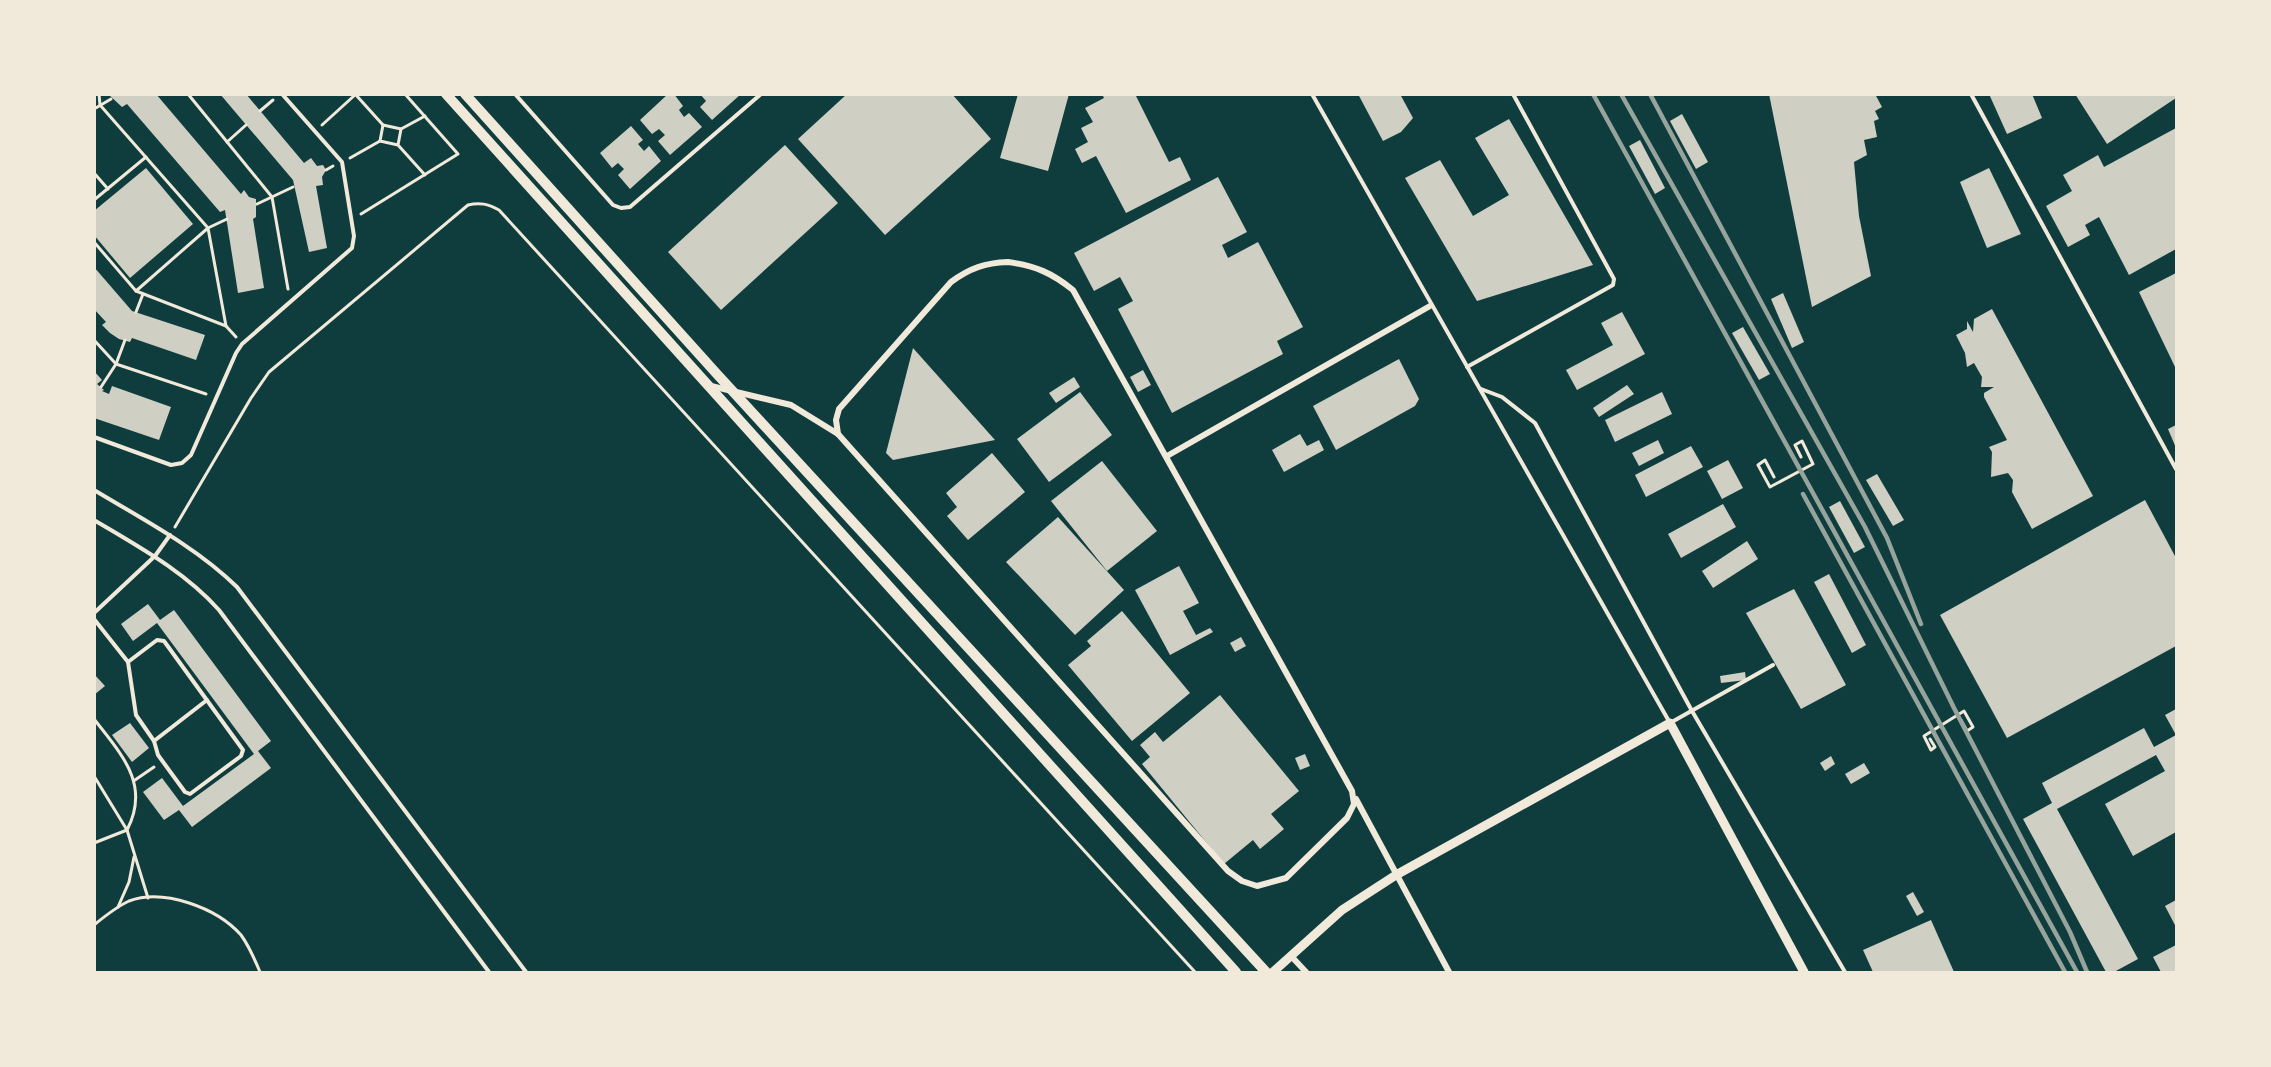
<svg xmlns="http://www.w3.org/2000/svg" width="2271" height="1067" font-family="'IBM Plex Sans',sans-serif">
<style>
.building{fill:#cfcfc3}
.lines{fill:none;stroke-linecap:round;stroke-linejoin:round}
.path{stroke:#f1e9da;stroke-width:3}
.service{stroke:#f1e9da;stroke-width:4}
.minor{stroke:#f1e9da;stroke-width:6}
.tertiary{stroke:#f1e9da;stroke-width:9}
.secondary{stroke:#f1e9da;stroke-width:10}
.rail{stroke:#97a49c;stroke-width:4.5}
</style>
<rect width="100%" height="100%" fill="#0f3d3e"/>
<!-- building -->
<g class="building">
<polygon points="108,94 156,94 241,194 244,190 249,197 256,199 256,217 253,219 264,288 238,293 225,210 220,212 127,104 122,107"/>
<polygon points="220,94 246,94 304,163 311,158 317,166 323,165 326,170 322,177 323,185 316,186 327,248 309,252 293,180"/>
<polygon points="668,94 674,94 683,106 679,110 684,117 689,113 702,127 670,155 658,141 665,135 659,129 652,134 640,120"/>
<polygon points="700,94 741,94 712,120 700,107 706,101"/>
<polygon points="847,94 952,94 991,139 885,235 798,139"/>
<polygon points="1018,94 1069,94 1048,171 1000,158"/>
<polygon points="1102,94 1135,94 1169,162 1180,157 1191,180 1126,213 1096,156 1082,163 1075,149 1088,142 1081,128 1093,122 1085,108 1104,98"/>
<polygon points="1358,94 1400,94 1413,118 1401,132 1383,141"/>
<polygon points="1769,94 1875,94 1882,107 1875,111 1879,119 1874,121 1877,137 1864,140 1867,155 1854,162 1859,216 1871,276 1812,307"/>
<polygon points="1989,94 2032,94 2042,118 2007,134"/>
<polygon points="2075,94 2176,94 2176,98 2107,144"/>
<polygon points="1682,114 1708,162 1696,169 1670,121"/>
<polygon points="1509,119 1593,265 1477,301 1405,178 1440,160 1473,216 1509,195 1475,138"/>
<polygon points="631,126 643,140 638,144 644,151 649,146 661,161 630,189 618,175 624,169 618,163 612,168 600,153"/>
<polygon points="2176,128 2176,249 2129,275 2099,217 2085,225 2090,235 2068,247 2046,206 2072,191 2063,175 2098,155 2104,167"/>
<polygon points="1640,140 1665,188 1655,194 1629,146"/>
<polygon points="785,145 838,203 721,310 668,252"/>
<polygon points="146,168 193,224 130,278 94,235 94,211"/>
<polygon points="1989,168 2021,234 1987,248 1960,182"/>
<polygon points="1218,177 1247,232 1222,245 1228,258 1258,242 1303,327 1277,341 1283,354 1172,413 1118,309 1133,301 1120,277 1094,291 1074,253"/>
<polygon points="94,267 132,311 205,335 196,360 132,338 130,342 119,339 110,333 102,325 106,322 94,309"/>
<polygon points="2176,273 2176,369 2139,292"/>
<polygon points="1783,293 1804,342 1792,348 1771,299"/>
<polygon points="1992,309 2093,496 2032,529 2012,492 2013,480 2008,473 1991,477 1992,452 1989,447 2007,440 1984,397 1984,393 1994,387 1981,387 1982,377 1974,363 1967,367 1965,353 1956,335 1967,329 1967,321 1973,332 1974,319"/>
<polygon points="1622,312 1645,354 1577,390 1566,370 1613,345 1601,323"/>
<polygon points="1743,327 1770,374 1759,380 1732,333"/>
<polygon points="913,348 995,440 893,460 886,453"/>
<polygon points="1399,359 1419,399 1415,406 1336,450 1313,406"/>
<polygon points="1143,370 1151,385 1138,392 1130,377"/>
<polygon points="94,371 102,380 97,384 104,390 102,391 109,394 112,386 171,407 159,440 94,418"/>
<polygon points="1074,377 1080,387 1056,403 1049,393"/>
<polygon points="1627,385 1634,394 1599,417 1593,408"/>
<polygon points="1080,392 1112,435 1049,482 1017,439"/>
<polygon points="1662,392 1672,414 1615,442 1605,420"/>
<polygon points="2176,425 2176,448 2168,429"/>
<polygon points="1300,434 1307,446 1319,440 1324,450 1284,472 1272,450"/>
<polygon points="1658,440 1664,453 1639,466 1632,453"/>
<polygon points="1691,446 1703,467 1646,497 1635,475"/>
<polygon points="992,453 1025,492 968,540 947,516 957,507 946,493"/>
<polygon points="1728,460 1743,488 1722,499 1707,471"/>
<polygon points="1102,461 1157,531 1107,571 1051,501"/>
<polygon points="1877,474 1904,520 1893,526 1866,480"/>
<polygon points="2145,500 2176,558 2176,646 2007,738 1940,615"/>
<polygon points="1840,501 1865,547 1854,553 1829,507"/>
<polygon points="1723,504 1736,527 1681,558 1668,534"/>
<polygon points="1058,517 1124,590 1075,635 1006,562"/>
<polygon points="1747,541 1758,559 1713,588 1702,571"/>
<polygon points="1179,566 1199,603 1183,611 1196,635 1210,628 1213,632 1170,655 1135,590"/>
<polygon points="1829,574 1866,645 1852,653 1814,582"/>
<polygon points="1794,589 1846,685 1801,709 1746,613"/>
<polygon points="148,604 160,620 174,610 271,741 258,751 271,768 192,827 179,810 164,820 143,792 162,778 183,806 254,754 157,623 133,641 121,624"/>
<polygon points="1122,611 1190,693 1132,741 1068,665 1091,646 1087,641"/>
<polygon points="1241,637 1246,646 1235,652 1230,643"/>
<polygon points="1745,672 1746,680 1721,683 1720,676"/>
<polygon points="94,674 105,686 94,695"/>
<polygon points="1220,695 1299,791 1271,814 1284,829 1260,849 1253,840 1224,864 1142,764 1150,757 1140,745 1155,732 1163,742"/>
<polygon points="2176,709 2176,832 2133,856 2105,804 2165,771 2156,755 2057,809 2138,959 2114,972 2106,972 2023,819 2052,803 2042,783 2144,728 2154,747 2176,735 2165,715"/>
<polygon points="130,723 149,748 132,762 112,735"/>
<polygon points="1305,754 1310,766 1300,770 1295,758"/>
<polygon points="1831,756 1835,764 1825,771 1820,763"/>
<polygon points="1864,763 1870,773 1851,784 1845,774"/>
<polygon points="1913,892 1924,912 1917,916 1906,896"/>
<polygon points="2176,900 2176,927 2165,906"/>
<polygon points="1931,920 1954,972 1873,972 1863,950"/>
<polygon points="2176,945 2176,972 2161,972 2153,957"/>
</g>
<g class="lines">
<!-- path -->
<g class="path">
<polyline points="99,94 100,105 208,228 226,326"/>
<polyline points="188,94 272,197 288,289"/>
<polyline points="356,95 383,125"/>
<polyline points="94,109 111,99"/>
<polyline points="260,111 273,100"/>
<polyline points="322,125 356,94"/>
<polyline points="401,129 425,116"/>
<polyline points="227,142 246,125"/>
<polyline points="398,145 401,129 383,125 380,141 398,145 425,175"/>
<polyline points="350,158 380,141"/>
<polyline points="326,170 333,166"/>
<polyline points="94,173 108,189"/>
<polyline points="94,200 146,157"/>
<polyline points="257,204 293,187"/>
<polyline points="361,214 458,154 405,94"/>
<polyline points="94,242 136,291 226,326 236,337"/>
<polyline points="136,291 208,228 227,219"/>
<polyline points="136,312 143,294"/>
<polyline points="94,340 116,364 206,394"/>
<polyline points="101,387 116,364 125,340"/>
<polyline points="1774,477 1765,460 1758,465 1770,487 1813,464 1802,441 1795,445 1801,457"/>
<path d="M175,527l76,-129 18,-26 199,-167c12,-3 20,-1 31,5l696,762"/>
<path d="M94,719c27,35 57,65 33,111l-33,13"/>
<polyline points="1930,739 1935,747 1931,750 1924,736 1964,711 1973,727 1967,731 1961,720"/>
<polyline points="94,776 127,830 148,898"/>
<polyline points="135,780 154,767"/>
<polyline points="118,907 129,882 134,857"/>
<path d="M94,925c11,-9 22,-18 35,-24 35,-13 88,7 112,34 8,11 14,25 19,37"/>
</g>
<!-- service -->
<g class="service">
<polyline points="515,94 613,205 621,208 630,207 761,94"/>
<polyline points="1312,94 1670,723 1773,665"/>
<polyline points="1971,94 2176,469"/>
<polyline points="1467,367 1613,285 1614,279 1513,94"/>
<polyline points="1481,389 1502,397 1535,423 1692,711 1845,972"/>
<polyline points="94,437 171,465 182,463 191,455 236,353 242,344 352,248 354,236 342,162 282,94"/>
<path d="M94,490c50,30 102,57 143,97l289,385"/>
<path d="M94,520c45,27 90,51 125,90l270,362"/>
<polyline points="94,613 155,556 170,535"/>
<polyline points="94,619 128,662"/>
<polygon points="157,640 164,641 243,750 241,756 190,794 185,792 158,755 154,741 136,715 128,662"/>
<polyline points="154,741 207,700"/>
</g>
<!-- minor -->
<g class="minor">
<path d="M1008,262c28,4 44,11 65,28l279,501 2,13 -7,14 -61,60 -29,8 -15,-5 -14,-10 -390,-437 -2,-14 3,-11 112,-127c19,-14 34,-19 57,-20z"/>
<polyline points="711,386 791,405 838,434"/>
<polyline points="1167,456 1430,306"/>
<polyline points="1356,799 1449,972"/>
<polyline points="1291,956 1306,972"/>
</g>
<!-- tertiary -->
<polyline class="tertiary" points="1273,972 1342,910 1396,875 1670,723 1804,972"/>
<!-- secondary -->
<g class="secondary">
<polyline points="446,94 1236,972"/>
<polyline points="465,94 716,373 1266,972"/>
</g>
<!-- rail -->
<g class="rail">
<polyline points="1593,94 2077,972"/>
<polyline points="1621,94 1865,527 1954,708 2070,932 2087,972"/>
<polyline points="1650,94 1887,538 1921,624"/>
<polyline points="1803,494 2065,972"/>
</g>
</g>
<!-- border -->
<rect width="2271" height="1067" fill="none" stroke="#f1e9da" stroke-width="192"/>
</svg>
